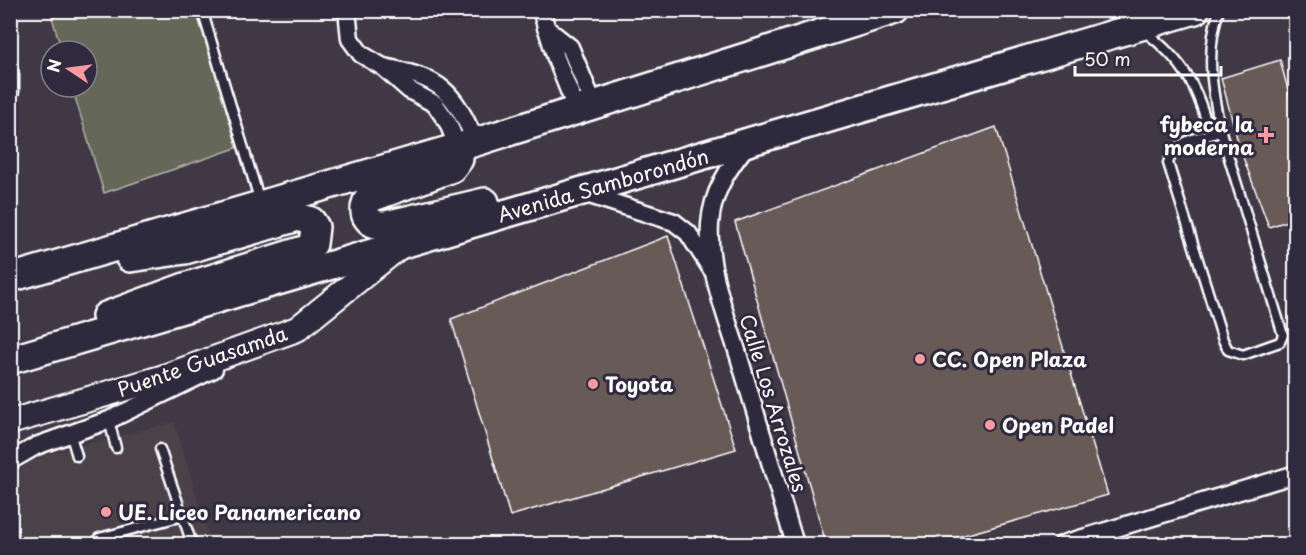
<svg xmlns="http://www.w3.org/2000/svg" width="1306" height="555" font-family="'Playpen Sans',sans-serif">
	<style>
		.built { fill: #4c424a }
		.green { fill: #656859; stroke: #b2b4ac; stroke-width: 1.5 }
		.building { fill: #685a57; stroke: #fff; stroke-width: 1.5 }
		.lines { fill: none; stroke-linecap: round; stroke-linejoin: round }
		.service-casing { stroke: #fff; stroke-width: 13 }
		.minor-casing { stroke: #fff; stroke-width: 21 }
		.secondary-casing { stroke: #fff; stroke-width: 28 }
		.trunk-casing { stroke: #fff; stroke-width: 32 }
		.service { stroke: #2f2a3d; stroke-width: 8 }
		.minor { stroke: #2f2a3d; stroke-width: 16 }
		.secondary { stroke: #2f2a3d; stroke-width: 24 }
		.trunk { stroke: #2f2a3d; stroke-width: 27 }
		.poi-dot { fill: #ff9aa2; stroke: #2f2a3d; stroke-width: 2 }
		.labels { text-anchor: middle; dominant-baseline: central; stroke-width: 6; stroke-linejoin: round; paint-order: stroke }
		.poi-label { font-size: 20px; font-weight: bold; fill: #fff; stroke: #2f2a3d; text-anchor: start }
		.street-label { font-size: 20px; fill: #fff; stroke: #2f2a3d }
	</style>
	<rect width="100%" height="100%" fill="#403845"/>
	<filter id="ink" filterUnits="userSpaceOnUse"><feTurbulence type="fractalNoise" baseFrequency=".0167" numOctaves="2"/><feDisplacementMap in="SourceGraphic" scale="12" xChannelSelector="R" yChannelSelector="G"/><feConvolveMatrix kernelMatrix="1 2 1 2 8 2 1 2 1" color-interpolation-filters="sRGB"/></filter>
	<g filter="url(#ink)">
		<g class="built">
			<polygon points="1295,59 1295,111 1280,60"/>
			<polygon points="174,422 211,544 11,544 10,480 33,458"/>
		</g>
		<polygon class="green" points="50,11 208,11 248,144 104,193 72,87 87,87 87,51 62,51"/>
		<g class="building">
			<polygon points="1280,60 1296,120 1296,218 1269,227 1240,149 1221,78"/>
			<polygon points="996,127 1108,495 932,544 826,544 735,222"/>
			<polygon points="668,236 736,449 510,516 451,319"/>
		</g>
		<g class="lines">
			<defs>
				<g id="service">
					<polyline points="202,10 260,202"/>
					<path d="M 1219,10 C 1205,53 1212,90 1221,132 L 1283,335 L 1280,342 L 1243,355 L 1228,350 L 1223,340 L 1168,163 C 1175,139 1199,137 1221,132"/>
					<path d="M 1144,31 C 1184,61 1198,87 1210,135"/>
					<polyline points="109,420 116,448"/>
					<polyline points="71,436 77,456"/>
					<polyline points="160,449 192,544"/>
					<polyline points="99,538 183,516"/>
				</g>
				<g id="minor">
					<polyline points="347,10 350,39 361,54 383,67 409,90 435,104 448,123 458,148"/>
					<polyline points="541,10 556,58 577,111"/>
					<polyline points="546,28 570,47 594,105"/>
					<path d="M 384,67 C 442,79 452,89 476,142"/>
					<polyline points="10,74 10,92"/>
					<path d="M 748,144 C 729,167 712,192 710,224 C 707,269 726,315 739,357 C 757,419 776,482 795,544"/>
					<polyline points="583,193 674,222 688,233 712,270"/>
					<polyline points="10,461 36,446 109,420 214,369"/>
					<polyline points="1063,544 1296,474"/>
				</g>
				<polyline id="secondary" points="10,422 161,378 297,329 399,247"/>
				<g id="trunk">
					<path d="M 458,148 L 459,159 L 452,168 L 368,199 C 360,215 369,226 386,225 L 485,202"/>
					<polyline points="10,278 476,142 895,10"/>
					<polyline points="106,316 185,287 307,249 313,244 315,227 311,221 298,217 185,250 130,258"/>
					<polyline points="10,360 1195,10"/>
				</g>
			</defs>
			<use href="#service" class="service-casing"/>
			<use href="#minor" class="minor-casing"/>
			<use href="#secondary" class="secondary-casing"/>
			<use href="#trunk" class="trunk-casing"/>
			<use href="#service" class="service"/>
			<use href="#minor" class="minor"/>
			<use href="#secondary" class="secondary"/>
			<use href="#trunk" class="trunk"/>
		</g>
	</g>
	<g class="poi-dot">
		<path d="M1263 126h6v6h6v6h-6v6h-6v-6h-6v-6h6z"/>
		<circle cx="920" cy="359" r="6"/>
		<circle cx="593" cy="384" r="6"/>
		<circle cx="990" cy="425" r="6"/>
		<circle cx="106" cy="512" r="6"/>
	</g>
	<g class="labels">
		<g class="poi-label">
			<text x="1254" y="124" text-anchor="end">fybeca la<tspan x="1254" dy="23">moderna</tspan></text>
			<text x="932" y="359">CC. Open Plaza</text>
			<text x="605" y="384">Toyota</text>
			<text x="1002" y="425">Open Padel</text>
			<text x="118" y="512">UE. Liceo Panamericano</text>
		</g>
		<g class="street-label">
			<text transform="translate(603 185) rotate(-16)">Avenida Samborondón</text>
			<text transform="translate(202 361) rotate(-19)">Puente Guasamda</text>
			<text transform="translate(774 403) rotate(73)">Calle Los Arrozales</text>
		</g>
	</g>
	<rect width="1306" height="555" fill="none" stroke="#2f2a3d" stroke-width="36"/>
	<rect x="18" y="18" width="1270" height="519" fill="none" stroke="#fff" stroke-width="2" filter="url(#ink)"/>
	<g transform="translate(69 69) rotate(283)"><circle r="28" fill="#2f2a3d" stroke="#827f8b" stroke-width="1.5"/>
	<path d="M0-4.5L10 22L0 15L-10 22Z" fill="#ff9aa2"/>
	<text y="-9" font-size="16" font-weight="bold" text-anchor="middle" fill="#ffffff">N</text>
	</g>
	<path d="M1075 66v9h146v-9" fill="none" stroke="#ffffff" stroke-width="3"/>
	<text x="1084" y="66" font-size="18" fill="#ffffff" stroke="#2f2a3d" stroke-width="4.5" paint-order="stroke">50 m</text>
</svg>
